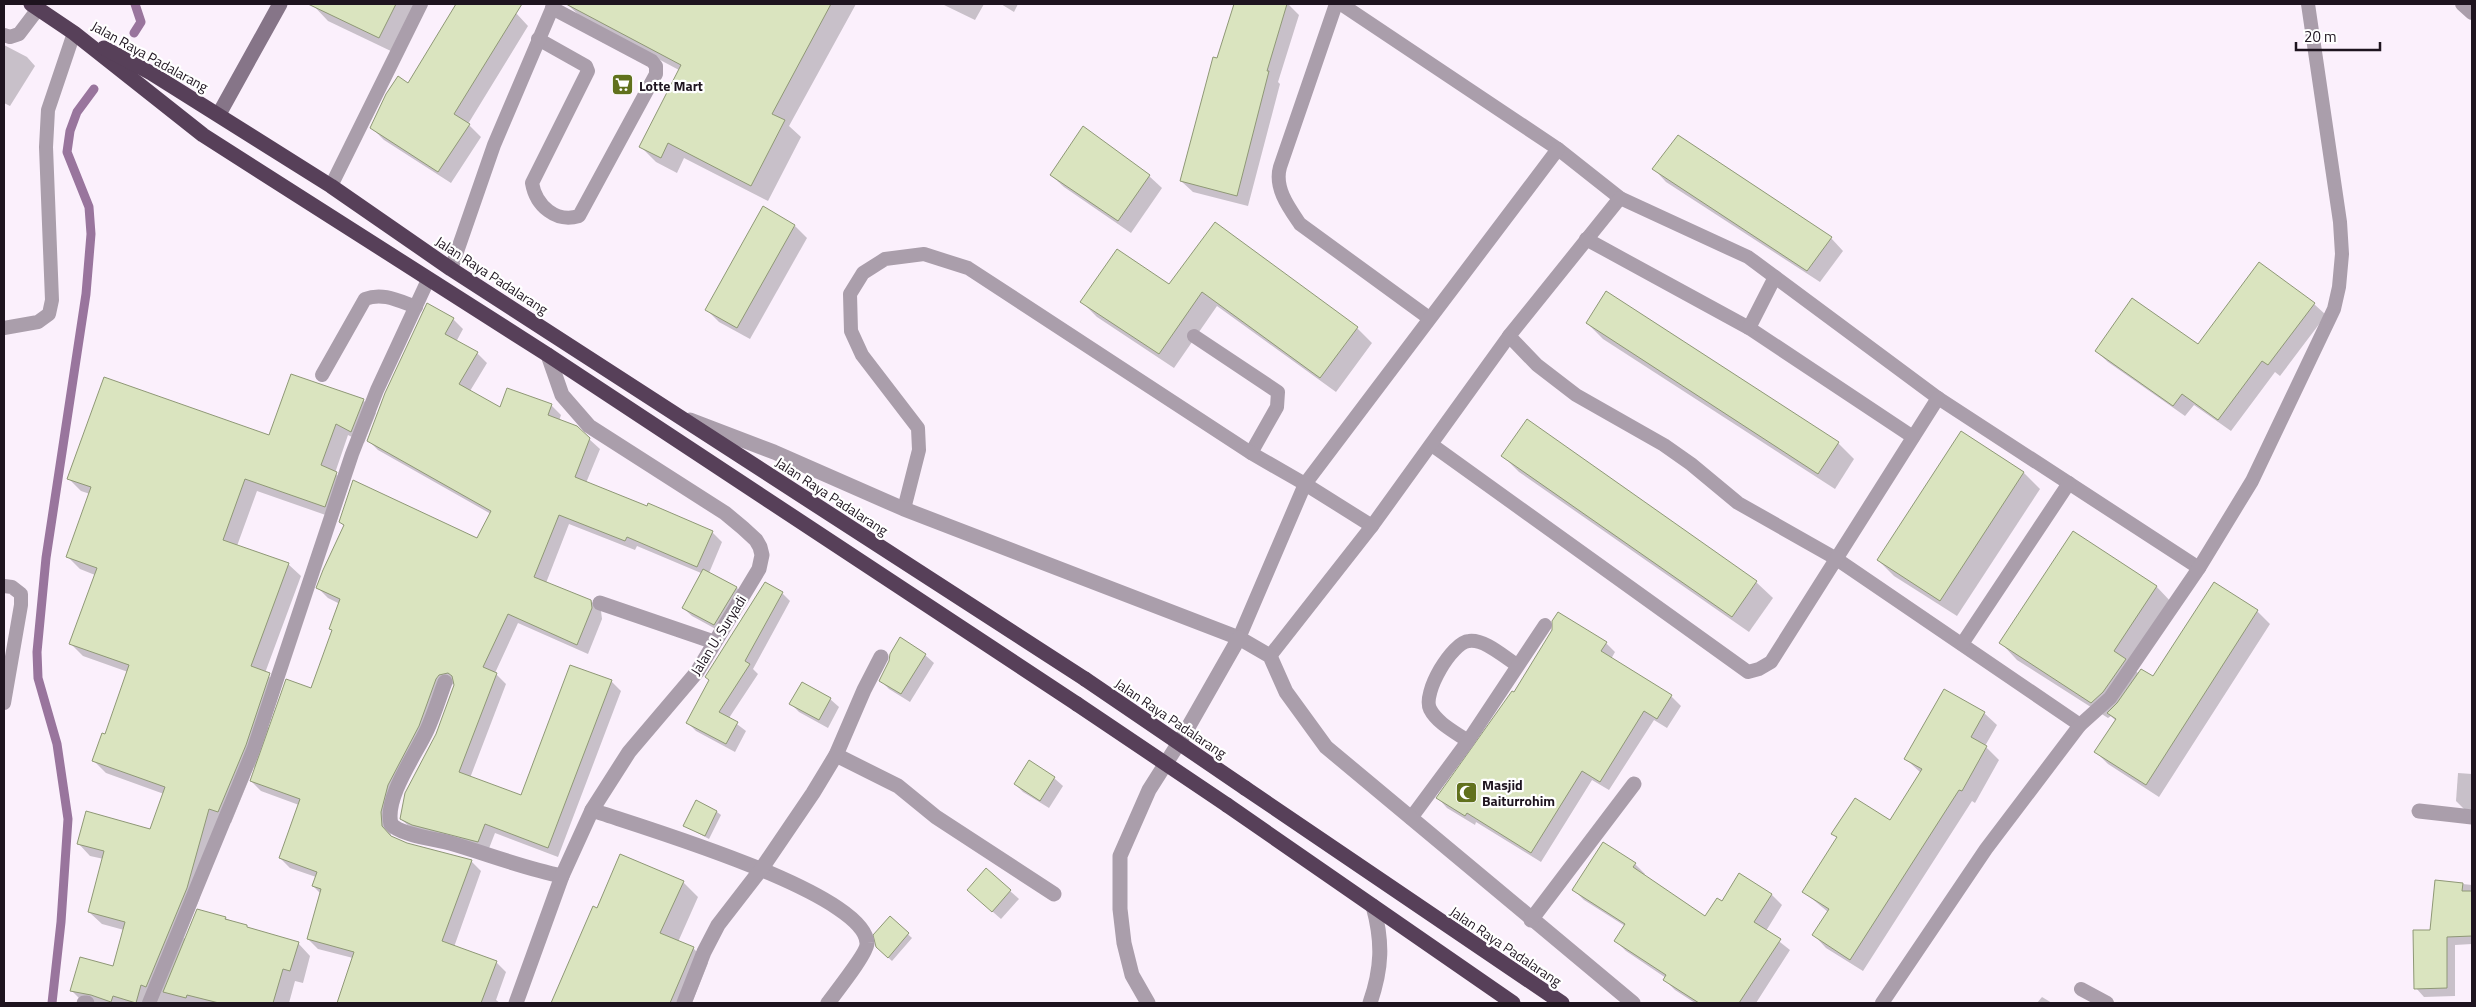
<svg xmlns="http://www.w3.org/2000/svg" width="2476" height="1007" font-family="'Titillium Web',sans-serif">
	<style>
		.shadow { fill: #0003 }
		.lines { fill: none; stroke-linecap: round; stroke-linejoin: round }
		.stream { stroke: #99759d; stroke-width: 9 }
		.building { fill: #dae4bf; stroke: #8f9876 }
		.lane { stroke: #aa9eab; stroke-width: 14 }
		.street { stroke: #aa9eab; stroke-width: 15 }
		.secondary { stroke: #867588; stroke-width: 15 }
		.highway { stroke: #574059; stroke-width: 15 }
		.highway-bridge { stroke: #574059; stroke-width: 15 }
		.labels { text-anchor: middle; dominant-baseline: central; stroke-width: 4.5; stroke-linejoin: round; paint-order: stroke }
		.street-label { font-size: 14px; fill: #1e141f; stroke: #fff }
		.poi-label { font-size: 14px; font-weight: bold; fill: #1e141f; stroke: #fff; text-anchor: start }
	</style>
	<rect width="100%" height="100%" fill="#fbf0fc"/>
	<g class="shadow">
		<polygon points="312,4 420,4 395,53 328,21"/>
		<polygon points="458,4 500,4 516,13 528,26 468,124 481,137 451,183 384,140 371,127 408,85"/>
		<polygon points="567,4 856,4 789,126 801,137 768,201 684,158 677,173 656,162 640,146 679,70 583,19"/>
		<polygon points="942,4 984,4 975,20"/>
		<polygon points="1001,4 1018,4 1014,12"/>
		<polygon points="1235,4 1288,4 1299,15 1278,82 1280,84 1248,206 1193,192 1181,181"/>
		<polygon points="4,45 27,57 35,66 10,106 4,103"/>
		<polygon points="1654,169 1831,238 1843,251 1820,282 1666,182"/>
		<polygon points="1051,175 1149,176 1162,188 1131,233 1064,187"/>
		<polygon points="1215,224 1357,328 1372,343 1336,392 1217,306 1174,368 1097,317 1082,302 1169,285"/>
		<polygon points="795,226 807,238 750,339 719,322 706,309"/>
		<polygon points="2314,304 2326,315 2280,376 2275,372 2231,431 2194,405 2185,416 2108,362 2096,351 2198,345"/>
		<polygon points="453,319 463,329 456,342 477,353 487,363 470,391 501,409 551,405 561,415 559,421 589,439 600,449 586,483 712,532 722,542 709,573 737,588 745,596 723,633 692,616 683,608 701,573 637,546 635,550 569,524 546,583 591,601 601,611 602,619 588,654 518,623 495,673 506,684 470,778 522,797 611,681 621,691 558,857 495,833 488,851 412,829 401,819 437,734 455,683 446,688 397,796 390,823 391,836 406,844 471,861 481,871 454,947 496,962 506,972 496,1000 500,1003 338,1003 353,958 318,949 308,939 321,894 313,886 316,877 290,868 280,858 299,805 261,791 251,781 256,768 254,767 231,823 221,820 199,900 184,938 186,939 225,918 250,929 298,943 310,956 303,983 295,981 289,1003 84,1003 72,991 114,968 124,930 102,924 89,912 104,859 90,856 78,843 150,831 164,794 106,773 94,761 106,736 128,672 83,656 71,644 95,575 80,569 68,557 90,494 81,491 69,479 270,436 363,400 376,413 364,443 348,435 335,473 348,486 337,519 257,491 237,546 288,564 301,576 265,673 281,687 268,727 270,728 311,690 333,630 340,604 328,598 318,588 345,526 340,522 478,540 491,514 378,450 368,440"/>
		<polygon points="1587,323 1838,443 1854,459 1835,489 1603,339"/>
		<polygon points="1961,433 2024,473 2040,489 1957,616 1894,576 1878,560"/>
		<polygon points="1503,456 1756,582 1773,598 1749,632 1519,472"/>
		<polygon points="2156,586 2172,603 2131,666 2139,674 2153,678 2257,611 2270,624 2159,797 2108,764 2096,752 2116,721 2111,716 2108,718 2017,660 2001,643"/>
		<polygon points="782,593 790,601 753,669 758,674 729,718 746,731 735,752 696,731 688,723"/>
		<polygon points="1606,643 1615,652 1611,659 1671,696 1681,706 1667,728 1654,720 1609,790 1592,780 1541,862 1476,822 1475,825 1447,808 1438,798 1515,694"/>
		<polygon points="925,655 934,663 910,702 889,689 881,681"/>
		<polygon points="830,699 839,707 828,728 799,712 791,704"/>
		<polygon points="1984,713 1997,725 1985,746 1999,760 1975,803 1972,801 1863,971 1826,948 1814,935 1828,912 1804,892 1838,838 1833,834 1890,822 1921,773 1906,759"/>
		<polygon points="2458,773 2472,774 2472,810 2464,809 2456,801"/>
		<polygon points="1054,778 1063,786 1049,808 1023,792 1015,784"/>
		<polygon points="717,812 721,815 709,839 685,826"/>
		<polygon points="1635,864 1645,874 1644,876 1705,918 1722,903 1739,875 1772,895 1782,905 1766,931 1790,950 1756,1003 1695,1003 1675,990 1665,980 1666,978 1626,951 1616,941 1625,926 1584,900 1574,890"/>
		<polygon points="986,870 1019,899 1001,919 977,898"/>
		<polygon points="2436,881 2472,885 2472,944 2455,945 2455,996 2424,997 2416,988 2431,931"/>
		<polygon points="683,882 698,897 678,942 693,948 708,963 692,1003 552,1003 594,908 598,909"/>
		<polygon points="890,918 912,938 892,961 881,951"/>
		<polygon points="2042,997 2052,1003 2037,1003"/>
	</g>
	<g class="lines">
		<g class="stream">
			<polyline points="134,33 141,22 135,4"/>
			<polyline points="52,1003 61,922 68,819 57,744 38,678 37,652 46,558 86,294 91,234 89,207 67,152 70,131 77,112 94,89"/>
		</g>
	</g>
	<g class="building">
		<polygon points="308,4 396,4 379,38"/>
		<polygon points="456,4 522,4 454,114 470,124 438,172 370,128 386,94 398,76 408,83"/>
		<polygon points="566,4 831,4 772,114 785,120 751,186 668,143 661,158 639,147 681,65"/>
		<polygon points="1234,4 1287,4 1267,71 1269,71 1237,196 1180,181 1213,57 1217,58"/>
		<polygon points="1083,126 1150,175 1118,221 1050,175"/>
		<polygon points="1678,135 1832,237 1807,271 1652,169"/>
		<polygon points="763,206 795,225 737,328 705,310"/>
		<polygon points="1215,222 1358,327 1320,378 1202,292 1159,354 1080,302 1117,249 1169,284"/>
		<polygon points="2259,262 2315,303 2268,365 2262,361 2218,420 2182,394 2173,406 2095,351 2132,298 2198,344"/>
		<polygon points="1606,291 1839,442 1818,474 1586,323"/>
		<polygon points="427,303 454,318 445,334 478,352 459,384 500,407 507,388 552,404 548,415 577,426 590,438 575,477 647,506 648,503 713,531 697,567 627,537 625,541 559,515 534,577 591,600 592,608 577,645 508,614 483,667 497,673 459,772 521,795 570,665 612,680 548,848 485,824 478,842 412,825 400,819 405,793 436,734 454,685 452,676 448,673 439,675 436,679 419,726 388,785 381,812 382,826 391,836 407,843 472,860 442,941 497,961 481,1003 337,1003 354,952 307,939 321,889 312,886 317,872 279,858 300,799 250,781 286,679 311,688 332,630 329,629 340,599 316,588 323,570 344,525 339,522 353,480 477,538 491,511 367,441 385,393"/>
		<polygon points="291,374 364,399 351,432 336,424 321,465 337,472 325,507 245,479 223,540 289,563 251,666 270,673 246,745 218,812 209,809 187,888 146,987 141,985 136,1003 113,996 111,1002 91,995 70,991 80,957 113,966 125,922 88,912 104,851 77,844 86,811 150,829 165,787 92,761 102,733 105,734 129,665 69,644 97,568 66,557 91,487 67,479 104,377 269,435"/>
		<polygon points="1527,419 1757,581 1732,617 1501,456"/>
		<polygon points="1961,431 2024,472 1940,601 1877,560"/>
		<polygon points="2073,531 2157,586 2114,651 2126,659 2103,692 2091,703 1999,643"/>
		<polygon points="703,569 737,587 714,625 682,608"/>
		<polygon points="765,582 783,592 745,661 750,664 719,712 738,722 726,744 686,723 709,680 705,677"/>
		<polygon points="2214,582 2258,610 2146,785 2094,752 2116,719 2107,713 2117,703 2141,669 2153,676"/>
		<polygon points="1558,612 1607,642 1601,651 1672,695 1657,719 1644,711 1600,782 1582,771 1531,853 1467,813 1465,816 1436,798 1512,691 1514,692 1552,630 1552,621"/>
		<polygon points="900,637 926,654 901,694 879,681 889,661 890,654"/>
		<polygon points="802,682 831,698 819,720 789,704"/>
		<polygon points="1944,689 1985,712 1971,737 1987,746 1962,791 1959,790 1850,960 1812,935 1829,909 1802,892 1837,837 1831,834 1855,798 1890,820 1922,769 1904,759"/>
		<polygon points="1029,760 1055,777 1040,801 1014,784"/>
		<polygon points="696,800 717,811 705,836 683,826"/>
		<polygon points="1603,842 1636,863 1633,867 1705,916 1717,898 1722,901 1739,873 1772,894 1754,922 1781,939 1739,1003 1699,1003 1663,980 1666,975 1614,941 1625,924 1572,890"/>
		<polygon points="620,854 684,881 660,933 694,947 670,1003 551,1003 593,906 597,908"/>
		<polygon points="986,868 1011,890 992,912 967,890"/>
		<polygon points="2435,880 2463,883 2462,891 2472,891 2472,936 2447,937 2447,988 2414,989 2413,930 2430,930"/>
		<polygon points="197,909 226,917 225,919 247,925 247,927 299,942 290,971 283,969 273,1003 219,1003 187,995 186,998 163,992"/>
		<polygon points="890,916 909,933 888,958 876,947 873,935"/>
	</g>
	<g class="lines">
		<g class="lane">
			<path d="M 1336,4 L 1280,167 C 1274,188 1289,208 1300,224 L 1429,318"/>
			<polyline points="1341,4 1558,149 1620,198 1748,257 1938,398 2199,568"/>
			<polyline points="2462,4 2472,13"/>
			<polyline points="4,35 10,37 19,34 38,9"/>
			<path d="M 538,39 L 586,66 L 588,71 L 532,183 C 536,206 556,223 579,216 L 656,74 L 656,66 L 652,61 L 552,8"/>
			<polyline points="331,186 421,4"/>
			<polyline points="1620,198 1509,336 1537,365 1576,395 1664,445 1691,464 1738,503 1835,558 2080,725"/>
			<polyline points="1586,239 1749,328 1913,437"/>
			<polyline points="451,269 494,145 554,4"/>
			<polyline points="4,328 38,322 49,314 52,300 46,147 48,110 74,33"/>
			<polyline points="1749,328 1775,277"/>
			<polyline points="1194,336 1278,392 1277,407 1251,453"/>
			<path d="M 322,375 L 365,299 C 383,292 399,301 416,307"/>
			<polyline points="1432,445 1748,672 1759,669 1771,662 1938,398"/>
			<polyline points="904,509 919,450 918,428 862,355 851,331 850,294 863,273 885,259 924,254 968,268 1251,453 1305,484 1372,526"/>
			<polyline points="4,586 12,587 21,594 21,605 4,703"/>
			<polyline points="1239,638 1305,484 1558,149"/>
			<polyline points="1962,644 2069,483"/>
			<polyline points="1270,656 1372,526 1509,336"/>
			<path d="M 1468,741 C 1455,732 1437,723 1430,709 C 1422,693 1452,642 1469,641 C 1485,639 1504,657 1517,665"/>
			<polyline points="1411,818 1468,741 1545,625"/>
			<polyline points="2081,989 2107,1003"/>
			<polyline points="149,1003 254,748 352,454 377,390 428,280"/>
			<polyline points="1882,1003 1986,849 2080,725 2110,698 2199,568 2252,481 2334,309 2339,287 2342,254 2340,222 2308,4"/>
		</g>
		<g class="street">
			<polyline points="690,420 774,452 904,509 1239,638 1270,656 1286,692 1326,747 1633,1003"/>
			<polyline points="600,603 714,642"/>
			<path d="M 445,682 C 439,698 434,715 427,730 C 416,754 384,798 391,824 C 400,835 435,839 450,843 C 488,854 523,868 562,876"/>
			<polyline points="836,755 898,786 936,817 1054,894"/>
			<path d="M 592,810 C 638,826 865,892 867,943 C 868,952 836,992 828,1003"/>
			<polyline points="2419,811 2472,817"/>
			<polyline points="1531,920 1634,784"/>
			<polyline points="84,1003 87,1003"/>
			<polyline points="516,1003 562,876 592,810 629,752 697,672 759,569 762,555 760,547 756,540 743,528 725,513 589,426 562,395 548,355"/>
			<polyline points="684,1003 704,952 718,925 762,868 813,793 836,755 864,690 881,657"/>
			<polyline points="1148,1003 1132,975 1124,943 1120,909 1120,856 1149,790 1182,738 1239,638"/>
			<path d="M 1370,1003 C 1382,968 1383,942 1373,906"/>
		</g>
		<polyline class="secondary" points="219,114 280,4"/>
		<g class="highway">
			<polyline points="31,4 74,33 203,135 548,355 1077,704"/>
			<polyline points="104,48 151,73 331,186 451,269 1085,679"/>
			<polyline points="1245,788 1562,1003"/>
			<polyline points="1227,805 1513,1003"/>
		</g>
		<g class="highway-bridge">
			<polyline points="1085,679 1245,788"/>
			<polyline points="1077,704 1227,805"/>
		</g>
	</g>
	<defs>
		<symbol id="supermarket-square" viewBox="-11 -11 22 22"><rect x="-9" y="-9" width="18" height="18" rx="4" fill="#61711d" stroke="#fff"/><path d="M-6-5.5h2.5l.6 2H6L4.5 2H-2.5L-4.4-4H-6ZM-1.5 3.2a1.3 1.3 0 1 0 .1 0ZM3 3.2a1.3 1.3 0 1 0 .1 0Z" fill="#fff"/></symbol>
		<symbol id="mosque-square" viewBox="-11 -11 22 22"><rect x="-9" y="-9" width="18" height="18" rx="4" fill="#61711d" stroke="#fff"/><path d="M3.5-4.9A6 6 0 1 0 3.5 4.9A5 5 0 1 1 3.5-4.9Z" fill="#fff"/></symbol>
	</defs>
	<g fill-rule="evenodd">
		<use href="#supermarket-square" x="610" y="72" width="25" height="25"/>
		<use href="#mosque-square" x="1454" y="780" width="25" height="25"/>
	</g>
	<g class="labels">
		<g class="street-label">
			<text transform="translate(150 56) rotate(29)">Jalan Raya Padalarang</text>
			<text transform="translate(492 275) rotate(33)">Jalan Raya Padalarang</text>
			<text transform="translate(832 496) rotate(33)">Jalan Raya Padalarang</text>
			<text transform="translate(718 635) rotate(-58)">Jalan U. Suryadi</text>
			<text transform="translate(1171 718) rotate(34)">Jalan Raya Padalarang</text>
			<text transform="translate(1506 946) rotate(34)">Jalan Raya Padalarang</text>
		</g>
		<g class="poi-label">
			<text x="639" y="85">Lotte Mart</text>
			<text x="1482" y="784">Masjid<tspan x="1482" dy="16">Baiturrohim</tspan></text>
		</g>
	</g>
	<rect width="2476" height="1007" fill="none" stroke="#1e141f" stroke-width="10"/>
	<path d="M2296 42v8h84v-8" fill="none" stroke="#1e141f" stroke-width="2.5"/>
	<text x="2304" y="42" font-size="15" fill="#1e141f" stroke="#ffffff" stroke-width="4" paint-order="stroke">20 m</text>
</svg>
